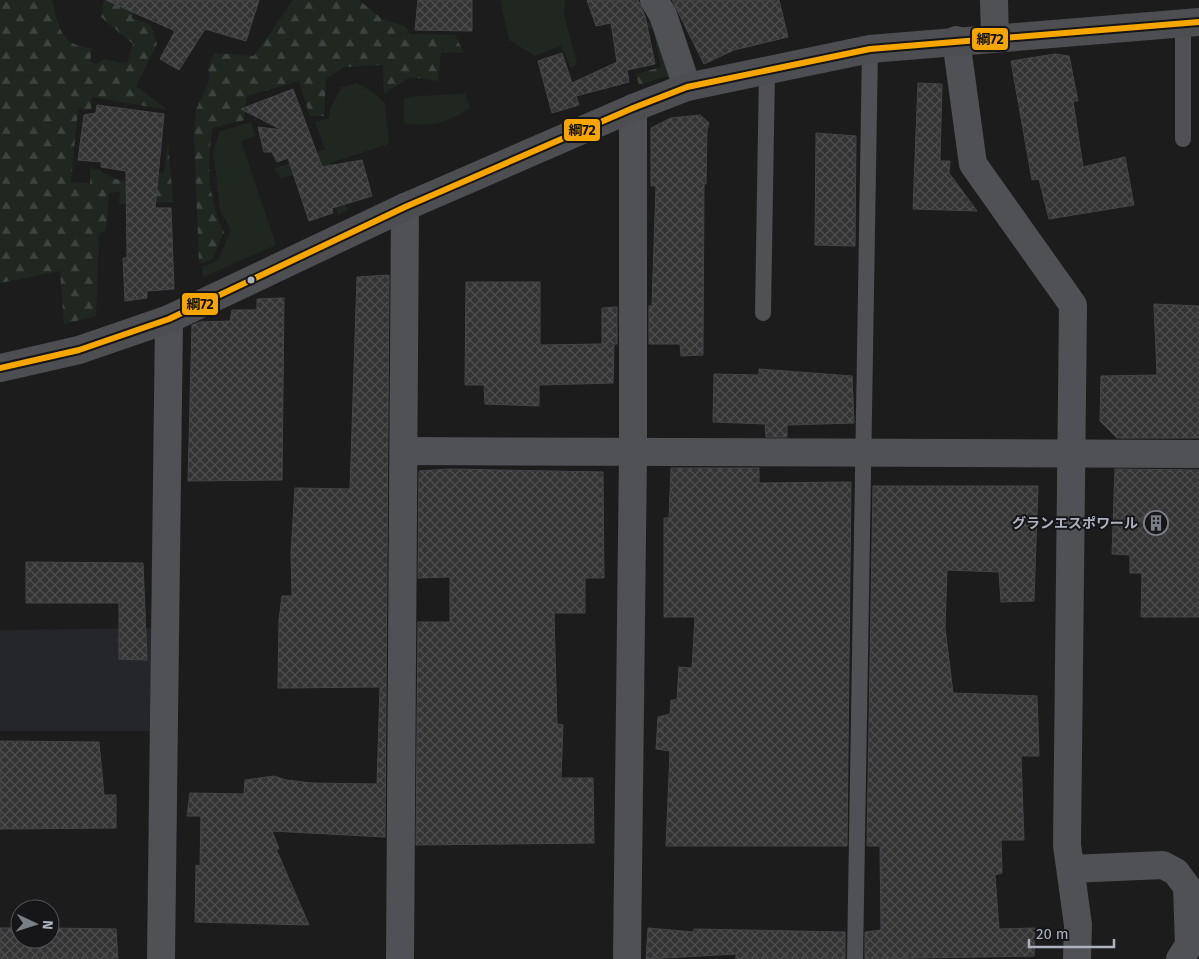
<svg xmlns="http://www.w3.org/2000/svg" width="1199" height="959" font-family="'Fira Sans','Noto Sans JP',sans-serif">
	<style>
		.built { fill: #252629 }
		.green { fill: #1f2720 }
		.forest { fill: url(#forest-firs) }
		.building { fill: url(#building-cross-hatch); stroke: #444549 }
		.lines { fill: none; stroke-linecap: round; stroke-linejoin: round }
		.service { stroke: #505155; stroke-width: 16 }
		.minor { stroke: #505155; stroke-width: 28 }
		.tertiary { stroke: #505155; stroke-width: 28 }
		.primary { stroke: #4d4e51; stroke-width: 28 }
		.bus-1-casing { stroke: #161619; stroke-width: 10 }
		.bus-1 { stroke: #f7a600; stroke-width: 6 }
		.bus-dot { fill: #acb3be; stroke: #161619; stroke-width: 2 }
		.labels { text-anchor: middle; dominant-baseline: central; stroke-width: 4; stroke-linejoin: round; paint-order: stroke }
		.poi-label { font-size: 14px; font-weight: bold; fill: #acb3be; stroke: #161619; text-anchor: end }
		.line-badge { stroke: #161619; stroke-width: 2 }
		.pale-badge-label { font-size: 14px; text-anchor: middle; font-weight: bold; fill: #111 }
	</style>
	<defs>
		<pattern id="forest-firs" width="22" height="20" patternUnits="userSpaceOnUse" patternTransform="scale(1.25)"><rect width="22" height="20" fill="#1f2720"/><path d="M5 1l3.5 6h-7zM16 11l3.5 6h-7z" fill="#3d443f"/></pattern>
		<pattern id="building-cross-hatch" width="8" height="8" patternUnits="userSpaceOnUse" patternTransform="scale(1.25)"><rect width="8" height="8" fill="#343435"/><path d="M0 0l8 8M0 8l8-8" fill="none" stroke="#4f4f50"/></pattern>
	</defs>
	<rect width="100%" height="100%" fill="#1c1c1d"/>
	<polygon class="built" points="152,628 151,731 0,731 0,630"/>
	<g class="green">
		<polygon points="500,0 565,0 564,15 577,64 571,69 561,46 535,56 509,40"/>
		<polygon points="356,83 372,91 385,103 389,144 330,163 348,210 338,215 326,180 297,174 281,178 274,169 325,149 315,122 329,118 330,109 342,87"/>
		<path d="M 465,93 L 470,108 C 445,124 432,127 404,123 L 404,98 C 425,94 444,96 465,93 Z"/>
		<polygon points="251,122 255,136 241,141 276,245 203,277 202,267 218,260 231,229 220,211 213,151 220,131"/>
	</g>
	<g class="forest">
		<path d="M 0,0 L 52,0 C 58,27 61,46 92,48 L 90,62 L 96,64 L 104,59 L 127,64 L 133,44 L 101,17 L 104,0 L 116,0 L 136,7 L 132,18 L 151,25 L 157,44 L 136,86 L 168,110 L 92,97 L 91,110 L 78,109 L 71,182 L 90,184 L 90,168 C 106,171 107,179 126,181 L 134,170 L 164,173 L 168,141 L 173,202 L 119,204 L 120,192 L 109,193 L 106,230 L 99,234 L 96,316 L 64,324 L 60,271 L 0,283 Z"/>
		<path d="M 293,0 L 359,0 L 381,18 L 406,27 L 410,34 L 455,35 L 464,53 L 441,52 L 438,81 L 410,77 L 384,94 L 383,65 L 344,67 L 326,79 L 324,116 L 310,116 L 299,81 L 247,96 L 244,120 L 213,128 C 206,162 208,200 224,232 L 212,260 L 199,264 L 194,135 L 196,110 L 210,78 L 208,69 L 214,53 L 254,56 Z"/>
		<polygon points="657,20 674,74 639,85 636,74 661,67 653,28 632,33 630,25"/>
	</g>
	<g class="building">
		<polygon points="106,0 259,0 246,41 205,29 179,70 160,59 175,31"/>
		<polygon points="418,0 472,0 472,31 415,30"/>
		<polygon points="587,0 638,0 645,16 655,64 627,70 629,82 576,96 579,105 552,113 538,61 562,53 572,83 617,62 611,23 596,26"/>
		<polygon points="672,0 779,0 788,37 734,50 704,64"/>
		<polygon points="1055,54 1069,56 1078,101 1073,101 1083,167 1125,157 1134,205 1049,219 1039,179 1032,180 1011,61"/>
		<polygon points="918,83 942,84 940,161 950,161 949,173 977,211 913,209"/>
		<polygon points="293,89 322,167 362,160 372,196 332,208 333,213 309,221 288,158 277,162 272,152 264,152 258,127 282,130 241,109"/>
		<polygon points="97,105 164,114 155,208 171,208 174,289 147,291 147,298 125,301 123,258 127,258 126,171 101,167 102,162 78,160 84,115 96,113"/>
		<polygon points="700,115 709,123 707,130 706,184 704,184 703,355 681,356 680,344 649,344 649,306 652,306 656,186 651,186 651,128 671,118"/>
		<polygon points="816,133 856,136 855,246 815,245"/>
		<polygon points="389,275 385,837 272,831 279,849 276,849 309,925 195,922 196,865 200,866 201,816 187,816 190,793 244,794 245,780 274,776 286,780 312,783 377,784 380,687 278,688 279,620 282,596 292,596 291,553 295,488 350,489 357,277"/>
		<polygon points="466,282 540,282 540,345 602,344 602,308 617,307 617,344 614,344 613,383 539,385 539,406 485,404 484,385 465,385"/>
		<polygon points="284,298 282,480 188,481 192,325 200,322 230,321 232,310 257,310 257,299"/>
		<polygon points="1154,304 1199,306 1199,438 1117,438 1100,421 1101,376 1157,375"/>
		<polygon points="759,369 852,376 854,423 787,425 787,437 766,437 765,424 713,422 714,374 759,375"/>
		<polygon points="671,468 759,468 759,483 851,482 847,846 666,846 670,751 656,749 658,717 670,714 671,700 677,700 679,667 692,668 695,617 664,617 664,518 669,518"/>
		<polygon points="450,469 603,472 604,578 585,578 585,613 554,613 557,724 563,725 561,778 593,778 594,843 416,845 418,622 450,622 450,577 418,578 419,471"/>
		<polygon points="1115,469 1199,470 1199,617 1141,617 1142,573 1130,573 1130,555 1112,554"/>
		<polygon points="873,486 1038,486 1034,601 1001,602 999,572 947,570 945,628 953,693 1037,696 1039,756 1021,756 1024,840 1001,840 1002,873 995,875 999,929 1035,928 1034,956 865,959 865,932 881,930 880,846 867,846"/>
		<polygon points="26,562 143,563 147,660 119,659 119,603 26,603"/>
		<polygon points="0,741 99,742 104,795 116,795 116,828 0,829"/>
		<polygon points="0,928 20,928 20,939 50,939 50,928 116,929 118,959 0,959"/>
		<polygon points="648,928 694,932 694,929 845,932 845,959 736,959 736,954 646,959"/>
	</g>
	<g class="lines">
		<g class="service">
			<polyline points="1183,139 1183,24"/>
			<polyline points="763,313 767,70"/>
			<polyline points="855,959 870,49"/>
		</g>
		<g class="minor">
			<polyline points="654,0 663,15 687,87"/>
			<polyline points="994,0 995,38"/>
			<polyline points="404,451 1199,454"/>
			<polyline points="1071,869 1163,865 1176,872 1187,887 1189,945 1180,959"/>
			<polyline points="161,959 169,319"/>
			<polyline points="400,959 405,207"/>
			<polyline points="627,959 633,452 633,108"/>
		</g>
		<polyline class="tertiary" points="956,40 973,164 1073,305 1067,845 1078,925 1077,959"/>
		<polyline class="primary" points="0,368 79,350 169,319 405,207 633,108 687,87 870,49 1199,22"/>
		<defs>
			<polyline id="bus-1" points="0,368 79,350 169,319 405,207 633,108 687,87 870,49 1199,22"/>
		</defs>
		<use href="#bus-1" class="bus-1-casing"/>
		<use href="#bus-1" class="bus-1"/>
	</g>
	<defs>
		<symbol id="building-ring" viewBox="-11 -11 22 22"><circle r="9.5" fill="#161619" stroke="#7a7e86" stroke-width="1.5"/><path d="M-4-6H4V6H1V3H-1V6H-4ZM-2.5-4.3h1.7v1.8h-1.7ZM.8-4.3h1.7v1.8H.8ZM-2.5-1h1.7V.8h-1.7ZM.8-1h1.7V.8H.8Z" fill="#7a7e86"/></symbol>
	</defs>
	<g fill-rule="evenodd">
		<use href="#building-ring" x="1142" y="509" width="28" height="28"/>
	</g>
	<circle class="bus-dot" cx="251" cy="280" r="4.5"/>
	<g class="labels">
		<g class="poi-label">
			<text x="1138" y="523">グランエスポワール</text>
		</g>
	</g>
	<g class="line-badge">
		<rect x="971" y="27" width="38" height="24" rx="5" fill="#f7a600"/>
		<rect x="563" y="118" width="38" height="24" rx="5" fill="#f7a600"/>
		<rect x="181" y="292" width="38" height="24" rx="5" fill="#f7a600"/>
	</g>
	<g class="pale-badge-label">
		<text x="990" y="44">綱72</text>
		<text x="582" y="135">綱72</text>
		<text x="200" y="309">綱72</text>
	</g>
	<g transform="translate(35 924) rotate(94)"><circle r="24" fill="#161619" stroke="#52555b"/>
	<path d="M0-4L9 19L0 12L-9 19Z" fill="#7a7e86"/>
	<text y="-8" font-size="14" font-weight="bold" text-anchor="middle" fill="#acb3be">N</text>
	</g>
	<path d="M1029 939v8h85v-8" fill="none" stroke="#acb3be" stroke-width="2.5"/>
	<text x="1036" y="939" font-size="15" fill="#acb3be" stroke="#161619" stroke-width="4" paint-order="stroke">20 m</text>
</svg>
